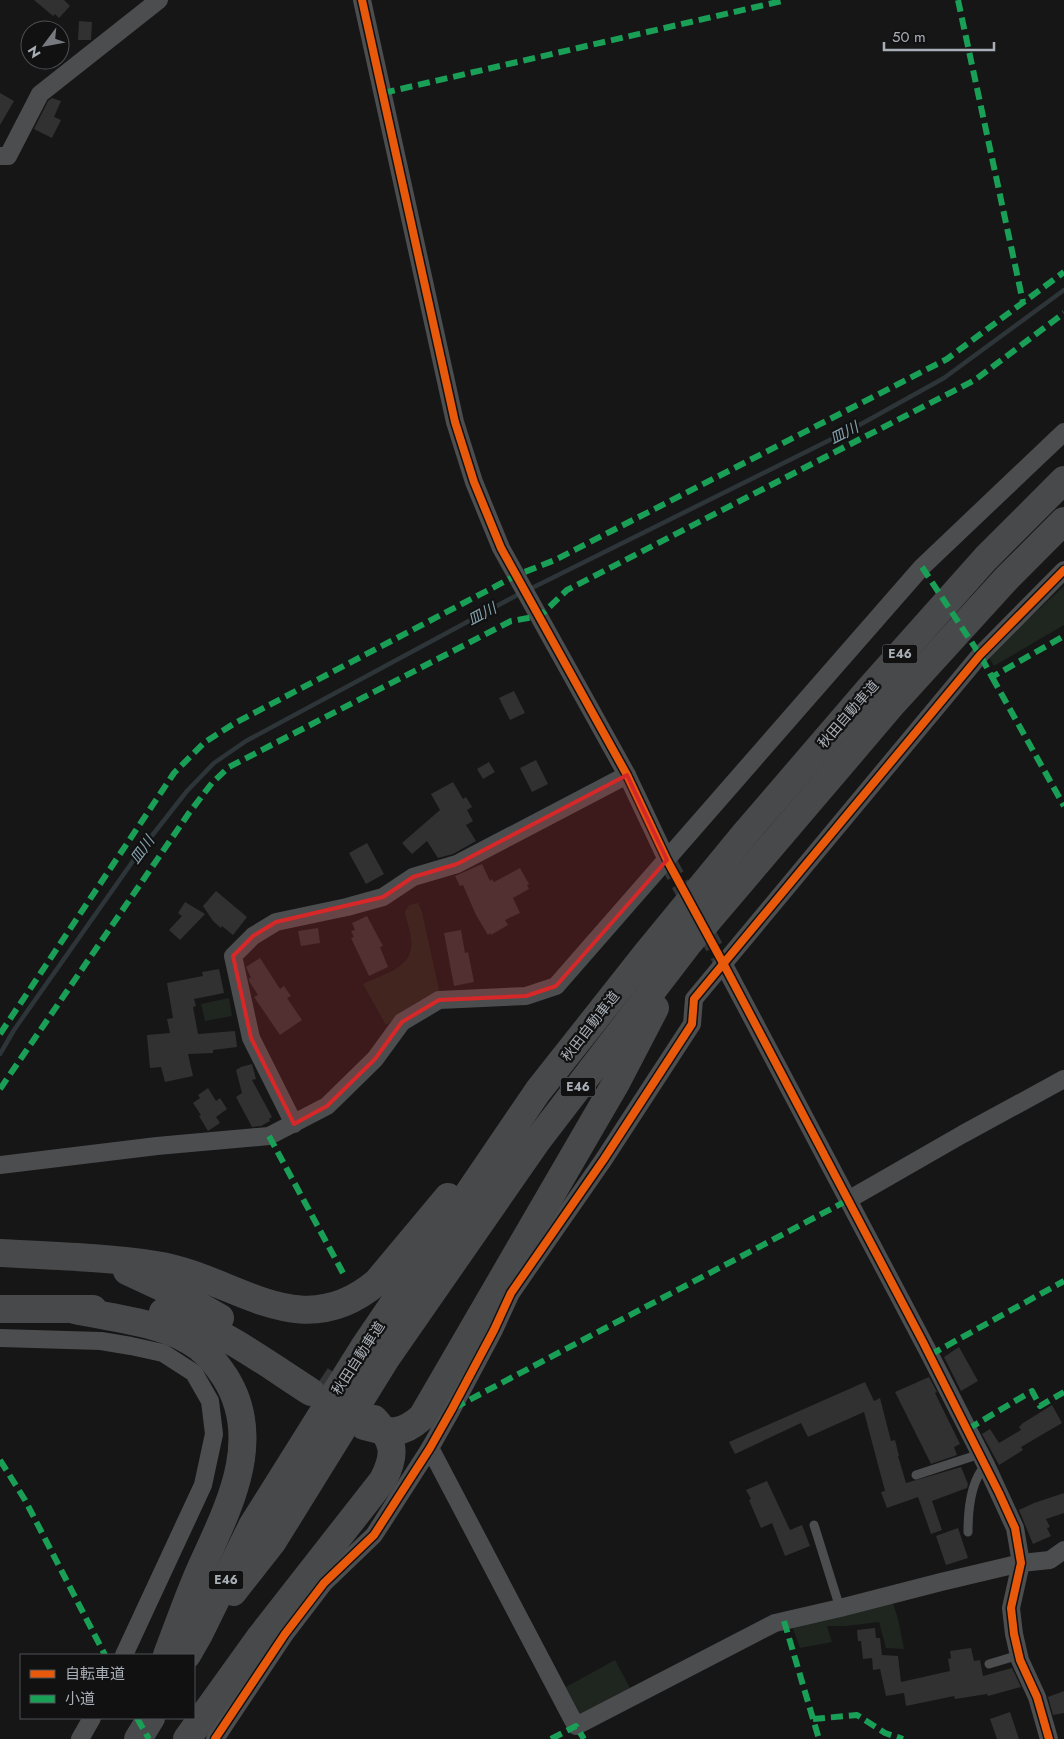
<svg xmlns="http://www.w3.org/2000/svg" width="1064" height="1739" font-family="Jost,'Noto Sans JP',sans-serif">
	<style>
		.green { fill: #1f251f }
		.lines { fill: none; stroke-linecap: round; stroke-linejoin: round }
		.stream { stroke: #2d3539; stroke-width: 4.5 }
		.building { fill: #313132 }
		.street-tunnel { stroke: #333537; stroke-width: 18; stroke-dasharray: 18 9; stroke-linecap: butt }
		.highway-tunnel { stroke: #333537; stroke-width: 28; stroke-dasharray: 28 14; stroke-linecap: butt }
		.lane { stroke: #4b4d4f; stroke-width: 9 }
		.street { stroke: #4b4d4f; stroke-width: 18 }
		.highway { stroke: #48494b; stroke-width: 28 }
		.quiet { stroke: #1a9f57; stroke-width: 6; stroke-dasharray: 12 6; stroke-linecap: butt }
		.cycleway-casing { stroke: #111112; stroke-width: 11 }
		.cycleway { stroke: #e8590c; stroke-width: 8 }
		.marked { fill: #d62828; fill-opacity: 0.2; stroke: #d62828; stroke-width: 4; stroke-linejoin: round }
		.labels { text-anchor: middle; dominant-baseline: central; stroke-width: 4.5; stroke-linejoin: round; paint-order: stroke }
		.shield { fill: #111112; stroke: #7b8085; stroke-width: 1 }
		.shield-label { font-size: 12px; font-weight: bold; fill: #a9afb6 }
		.street-label { font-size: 14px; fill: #a9afb6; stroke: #111112 }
		.water-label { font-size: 15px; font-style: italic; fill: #84a1ad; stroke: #111112 }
	</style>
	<rect width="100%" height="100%" fill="#161617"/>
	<g class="green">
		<polygon points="1064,586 1064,625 994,666 988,656"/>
		<path d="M 418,903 L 422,912 L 439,990 L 416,1003 L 386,1025 L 363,984 C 379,976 409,969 411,948 C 413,937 407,923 405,912 L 409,905 Z"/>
		<polygon points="229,998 232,1016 205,1021 201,1004"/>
		<polygon points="892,1600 898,1619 904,1649 886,1648 879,1622 846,1626 827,1626 832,1642 800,1648 792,1626"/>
		<polygon points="615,1660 630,1688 580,1714 566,1687"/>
	</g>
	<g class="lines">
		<g class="stream">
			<polyline points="528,590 854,428 944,378 1064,290"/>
			<polyline points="0,1054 14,1030 140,851 187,791 214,763 246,741 521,593"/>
		</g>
	</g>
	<g class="building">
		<polygon points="34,0 64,0 70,6 59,18 55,14 53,16"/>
		<polygon points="79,21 92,22 91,40 78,40"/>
		<polygon points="0,93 14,101 0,125"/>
		<polygon points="52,98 61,101 54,117 61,120 52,138 34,129 48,101"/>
		<polygon points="514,691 525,713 510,720 499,698"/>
		<polygon points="536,760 548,784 532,792 520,768"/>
		<polygon points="489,762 495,772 483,779 477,769"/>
		<polygon points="453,782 463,799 466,797 472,807 467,810 473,821 466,825 476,841 453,854 438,858 427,841 412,854 402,843 440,810 431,794"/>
		<polygon points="367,843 384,874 366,884 349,853"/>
		<polygon points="482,864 490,881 492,879 494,882 520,868 529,884 527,885 529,889 513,898 520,913 505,920 508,925 491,935 490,933 488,935 476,915 463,885 460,886 455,876"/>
		<polygon points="216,891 247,917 233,935 222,926 221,928 213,921 203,906"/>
		<polygon points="185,902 205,914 180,940 169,930 182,916 178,913"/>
		<polygon points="367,916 383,946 380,947 388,967 369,976 351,938 354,937 351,931 355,930 352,923"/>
		<polygon points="318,928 320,943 301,946 298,931"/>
		<polygon points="461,930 465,953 468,952 474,982 454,986 444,933"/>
		<polygon points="260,958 280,989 284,986 291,996 287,998 302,1020 280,1035 254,997 258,995 249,981 249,978 251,978 246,967"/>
		<polygon points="219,969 224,993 194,999 196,1006 193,1007 198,1034 235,1031 237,1047 213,1050 213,1053 188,1054 193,1076 165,1082 161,1067 150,1068 147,1035 170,1033 167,1019 173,1018 167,983 203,976 202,972"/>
		<polygon points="252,1064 256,1079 252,1080 272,1117 269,1119 270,1121 261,1126 252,1127 236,1097 242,1093 236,1070 241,1067"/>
		<polygon points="208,1088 216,1101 220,1098 227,1109 216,1117 220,1123 208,1131 199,1116 201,1115 193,1103 200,1098 198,1095"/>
		<polygon points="959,1347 978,1381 961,1391 944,1357"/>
		<polygon points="929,1377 937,1392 935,1393 960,1444 954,1447 957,1455 931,1464 895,1392"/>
		<polygon points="865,1382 874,1401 880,1398 891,1441 895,1440 899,1456 898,1456 906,1483 961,1467 968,1484 967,1488 932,1501 942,1530 931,1534 918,1497 887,1508 881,1492 885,1491 864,1412 808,1437 801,1423 735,1454 729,1442"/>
		<polygon points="1052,1405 1062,1423 1021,1447 1023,1450 999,1465 982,1434 990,1429 999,1443 1021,1430 1019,1427 1023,1423"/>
		<polygon points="767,1481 790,1530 802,1525 810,1546 785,1556 772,1523 761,1528 749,1500 751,1499 746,1490"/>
		<polygon points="1064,1493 1064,1513 1046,1519 1050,1527 1047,1528 1051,1536 1033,1544 1019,1510 1034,1503"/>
		<polygon points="958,1528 968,1558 946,1565 936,1536"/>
		<polygon points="875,1628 876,1638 880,1638 882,1655 898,1656 901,1682 950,1671 948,1659 951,1658 950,1651 971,1648 974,1661 980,1660 983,1676 1012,1668 1021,1687 988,1696 987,1694 955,1699 954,1696 906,1706 904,1693 886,1696 880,1669 873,1670 872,1658 863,1659 861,1641 858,1641 857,1630"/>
		<polygon points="1064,1691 1064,1713 1053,1715 1048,1697"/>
		<polygon points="1010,1712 1019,1739 997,1739 990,1719"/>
	</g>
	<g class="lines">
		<polyline class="street-tunnel" points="667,860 723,963"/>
		<polyline class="highway-tunnel" points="320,1380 356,1404"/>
		<g class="lane">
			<polyline points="916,1475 980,1454"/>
			<polyline points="814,1525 840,1608"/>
			<path d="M 968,1532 C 968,1510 970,1481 986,1465"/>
			<polyline points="989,1664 1019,1655"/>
		</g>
		<g class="street">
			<polyline points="362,0 455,422 474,482 501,548 627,775 667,860"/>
			<polyline points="0,156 8,156 40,94 159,0"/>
			<polyline points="723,963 930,1355 986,1465 1015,1528 1021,1563 1011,1608 1014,1634 1020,1660 1037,1697 1049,1739"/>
			<polyline points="294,1124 251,1038 233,956 253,936 276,922 347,907 383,897 413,877 457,864 627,775"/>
			<polyline points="0,1165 157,1146 269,1136 327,1106 375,1059 402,1022 439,1000 526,996 556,986 922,567 1064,432"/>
			<polyline points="848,1200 963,1134 1064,1079"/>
			<polyline points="0,1338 101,1341 131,1346 163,1353 194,1373 210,1401 214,1434 203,1485 124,1655"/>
			<polyline points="430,1448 576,1726 775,1623 840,1608 941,1582 1021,1563 1050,1560 1064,1550"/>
			<polyline points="80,1739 92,1718"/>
			<polyline points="215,1739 285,1634 324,1583 374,1535 430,1448 452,1409 494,1330 511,1293 604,1159 692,1024 694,999 980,655 1064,570"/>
		</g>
		<g class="highway">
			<path d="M 0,1253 C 52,1256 104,1257 156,1265 C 235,1277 299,1348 377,1282 L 448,1197"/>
			<polyline points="127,1271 185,1298 220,1318"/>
			<polyline points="0,1309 93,1309"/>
			<path d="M 75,1310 C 108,1317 160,1323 188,1340 C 203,1348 216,1363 225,1377 C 267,1443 224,1515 197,1577 C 186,1603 177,1629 167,1655"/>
			<path d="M 163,1312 C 218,1326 264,1362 311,1392"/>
			<path d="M 364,1426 C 390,1433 401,1436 422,1417 L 616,1083 L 655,1008"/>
			<polyline points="233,1592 273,1541 387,1357 537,1141 688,944 893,703 1007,578 1064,521"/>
			<polyline points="187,1655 199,1634 252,1526 366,1344 538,1091 647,953 744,835 871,687 986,558 1064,480"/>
			<polyline points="138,1739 151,1718"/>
			<path d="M 187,1739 L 261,1636 L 383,1480 C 397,1453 394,1441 374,1419"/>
		</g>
		<g class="quiet">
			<polyline points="958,0 1023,302"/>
			<polyline points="383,93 786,0"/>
			<polyline points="922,567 980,655 992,677 1064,636"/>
			<polyline points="992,677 1064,806"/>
			<polyline points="0,1034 174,773 205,742 235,723 517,575 555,560 947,359 1064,272"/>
			<polyline points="0,1089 189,813 212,783 229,767 511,621 540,616 567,590 975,380 1064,313"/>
			<polyline points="269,1136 343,1273"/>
			<polyline points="930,1355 1064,1281"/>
			<polyline points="454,1408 848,1200"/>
			<polyline points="968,1429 1032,1391 1040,1406 1064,1392"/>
			<polyline points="0,1460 25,1500 105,1655"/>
			<polyline points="784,1621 819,1739"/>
			<polyline points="137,1718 149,1739"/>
			<polyline points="813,1719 857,1715 885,1733 903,1739"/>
			<polyline points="551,1739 576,1726 584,1739"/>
		</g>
		<defs>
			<g id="cycleway">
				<polyline points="362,0 455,422 474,482 501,548 627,775 667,860 723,963 923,1342 999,1493 1015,1528 1021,1563 1011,1608 1014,1634 1020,1660 1037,1697 1049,1739"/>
				<polyline points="215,1739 285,1634 324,1583 374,1535 430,1448 452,1409 494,1330 511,1293 604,1159 692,1024 694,999 980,655 1064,570"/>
			</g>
		</defs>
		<use href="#cycleway" class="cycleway-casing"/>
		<use href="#cycleway" class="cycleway"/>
	</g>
	<path class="marked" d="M 627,775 L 667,860 L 556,986 L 526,996 L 439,1000 L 402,1022 L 375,1059 L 327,1106 L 294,1124 L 251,1038 L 233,956 L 253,936 L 276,922 L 383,897 L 413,877 L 457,864 Z"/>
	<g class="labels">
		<g class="shield">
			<rect x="882.5" y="644.5" width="35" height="19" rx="4"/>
			<rect x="560.5" y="1077.5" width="35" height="19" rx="4"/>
			<rect x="208.5" y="1570.5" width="35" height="19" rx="4"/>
		</g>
		<g class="shield-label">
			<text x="900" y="654">E46</text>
			<text x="578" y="1087">E46</text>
			<text x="226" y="1580">E46</text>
		</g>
		<g class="street-label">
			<text transform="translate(848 714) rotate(-49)">秋田自動車道</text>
			<text transform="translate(590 1026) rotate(-52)">秋田自動車道</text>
			<text transform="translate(358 1358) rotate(-57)">秋田自動車道</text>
		</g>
		<g class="water-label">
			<text transform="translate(844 433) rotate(-27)">皿川</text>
			<text transform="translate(482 614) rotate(-28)">皿川</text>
			<text transform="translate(142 850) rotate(-54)">皿川</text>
		</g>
	</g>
	<rect x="20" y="1654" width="175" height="65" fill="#111112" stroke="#4e5054"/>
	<rect x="30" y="1670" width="25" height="8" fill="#e8590c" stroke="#4e5054"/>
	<text x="65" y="1679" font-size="15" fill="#a9afb6">自転車道</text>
	<rect x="30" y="1695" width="25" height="8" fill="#1a9f57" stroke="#4e5054"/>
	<text x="65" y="1704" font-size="15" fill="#a9afb6">小道</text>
	<g transform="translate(45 45) rotate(238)"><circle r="24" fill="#111112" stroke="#4e5054"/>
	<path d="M0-4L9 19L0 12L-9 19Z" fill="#76797e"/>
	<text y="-8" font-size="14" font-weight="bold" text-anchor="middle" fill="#a9afb6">N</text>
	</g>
	<path d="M884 42v8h110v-8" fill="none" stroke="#a9afb6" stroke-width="2.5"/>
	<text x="892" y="42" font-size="15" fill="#a9afb6" stroke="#111112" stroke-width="4" paint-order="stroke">50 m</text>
</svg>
